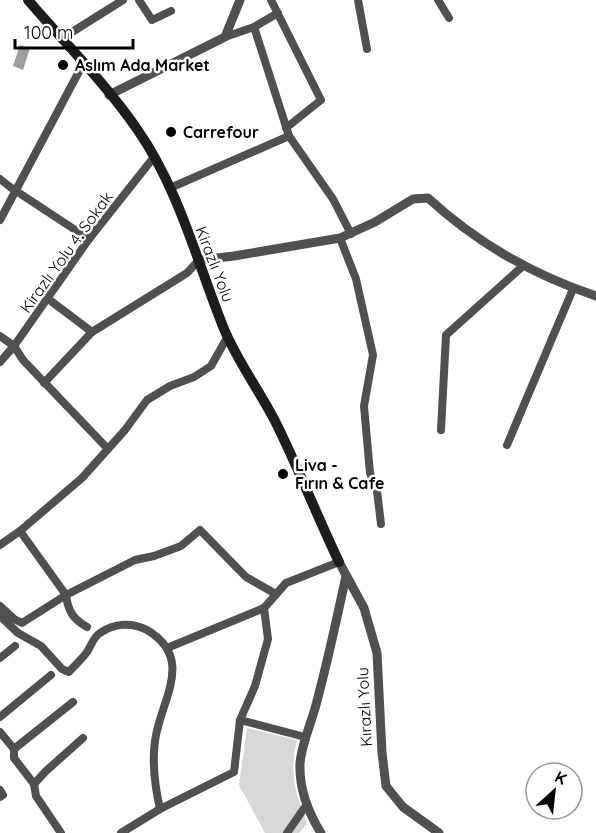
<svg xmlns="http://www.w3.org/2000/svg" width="596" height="833" font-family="Quicksand,sans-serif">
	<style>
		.green { fill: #d7d7d7 }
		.water { fill: #9e9e9e }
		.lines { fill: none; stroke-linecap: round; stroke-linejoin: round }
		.minor { stroke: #505050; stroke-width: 8 }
		.tertiary { stroke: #505050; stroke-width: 9 }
		.secondary { stroke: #1d1d1d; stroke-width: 10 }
		.poi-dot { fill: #000; stroke: #fff; stroke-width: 2 }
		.labels { text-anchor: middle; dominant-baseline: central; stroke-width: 5; stroke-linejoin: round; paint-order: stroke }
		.poi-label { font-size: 16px; font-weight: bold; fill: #000; stroke: #fff; text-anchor: start }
		.street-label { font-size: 16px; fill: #000; stroke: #fff }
	</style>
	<rect width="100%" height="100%" fill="#fff"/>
	<path class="green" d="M 247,728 L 297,740 C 289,774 295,792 307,824 L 299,833 L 265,833 L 239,785 Z"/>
	<polygon class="water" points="20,45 30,48 23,70 13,66"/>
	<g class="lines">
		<g class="minor">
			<polyline points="139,0 152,20 171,11"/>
			<polyline points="271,0 321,100 286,128"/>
			<polyline points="358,0 367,49"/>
			<polyline points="438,0 449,18"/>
			<polyline points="225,37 254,27 278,13"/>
			<polyline points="61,39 123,0"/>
			<polyline points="289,136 333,199 351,234"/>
			<polyline points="0,179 10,187 89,239"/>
			<polyline points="170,188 289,136 254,27"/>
			<polyline points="0,220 83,64"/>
			<polyline points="340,238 356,279 373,355 364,406 370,473 377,491 381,524"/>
			<polyline points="47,298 92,332"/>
			<polyline points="0,336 14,346 23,360 108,449"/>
			<polyline points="0,362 14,346 89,239 154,157"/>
			<polyline points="44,383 92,332 187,273 199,260"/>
			<polyline points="441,430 446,335 523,266"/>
			<polyline points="507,445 573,289"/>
			<path d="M 20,531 L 66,595 C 68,611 73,619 87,627"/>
			<polyline points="0,545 20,531 82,478 125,430 147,400 170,386 194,377 211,366 228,336"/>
			<polyline points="0,606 14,619 22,623 66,595 135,560 154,556 181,546 200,530 246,577 276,594"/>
			<path d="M 0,616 L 18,633 L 41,646 L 62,669 L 69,672 C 75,665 82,659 87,652 C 91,646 94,636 100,633 C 114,623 132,622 147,630 C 196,659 160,701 155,741 C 152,763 155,787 160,809"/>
			<polyline points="167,648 264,608"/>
			<polyline points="0,658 15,646"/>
			<polyline points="0,717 51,675"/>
			<polyline points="240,720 305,737"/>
			<polyline points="0,732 14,749 14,758 34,784"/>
			<polyline points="14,749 73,702"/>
			<polyline points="34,784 46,771 83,738"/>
			<polyline points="34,784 36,796 61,833"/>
			<polyline points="0,790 3,795 0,797"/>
			<polyline points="121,833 160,809 234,772 240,720 255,686 268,639 264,608 286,583 339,562"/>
			<polyline points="287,833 307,804"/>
		</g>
		<g class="tertiary">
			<polyline points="109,95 225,37 240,0"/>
			<path d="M 199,260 L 234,256 L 340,238 L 375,222 L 413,199 L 428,198 C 477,243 533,275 596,296"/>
			<polyline points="339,562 364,608 377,653 382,753 386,786 403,807 439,833"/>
			<path d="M 321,833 C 308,812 299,788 300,763 C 302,742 312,722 317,701 C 328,660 337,618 346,576"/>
		</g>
		<path class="secondary" d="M 28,0 C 64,42 106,84 137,129 C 179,189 197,262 224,329 C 238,362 259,390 275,421 C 298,467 317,516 339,562"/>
	</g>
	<g class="poi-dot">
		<circle cx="63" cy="65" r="6"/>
		<circle cx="171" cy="132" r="6"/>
		<circle cx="283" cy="474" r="6"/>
	</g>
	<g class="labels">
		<g class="poi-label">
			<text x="75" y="65">Aslım Ada Market</text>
			<text x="183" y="132">Carrefour</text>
			<text x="295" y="465">Liva -<tspan x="295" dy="18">Fırın &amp; Cafe</tspan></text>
		</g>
		<g class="street-label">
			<text transform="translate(66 252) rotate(-54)">Kirazlı Yolu 4. Sokak</text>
			<text transform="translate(215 264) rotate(69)">Kirazlı Yolu</text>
			<text transform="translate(364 707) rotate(-93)">Kırazlı Yolu</text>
		</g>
	</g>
	<g transform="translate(554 791) rotate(27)"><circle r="28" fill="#ffffff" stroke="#999999" stroke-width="1.5"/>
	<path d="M0-4.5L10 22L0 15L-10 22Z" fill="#000000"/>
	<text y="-9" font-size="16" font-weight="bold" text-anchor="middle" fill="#000000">K</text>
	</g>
	<path d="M15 39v9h118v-9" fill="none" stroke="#000000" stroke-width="3"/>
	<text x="24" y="39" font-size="18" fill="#000000" stroke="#ffffff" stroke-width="4.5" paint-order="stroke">100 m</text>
</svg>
